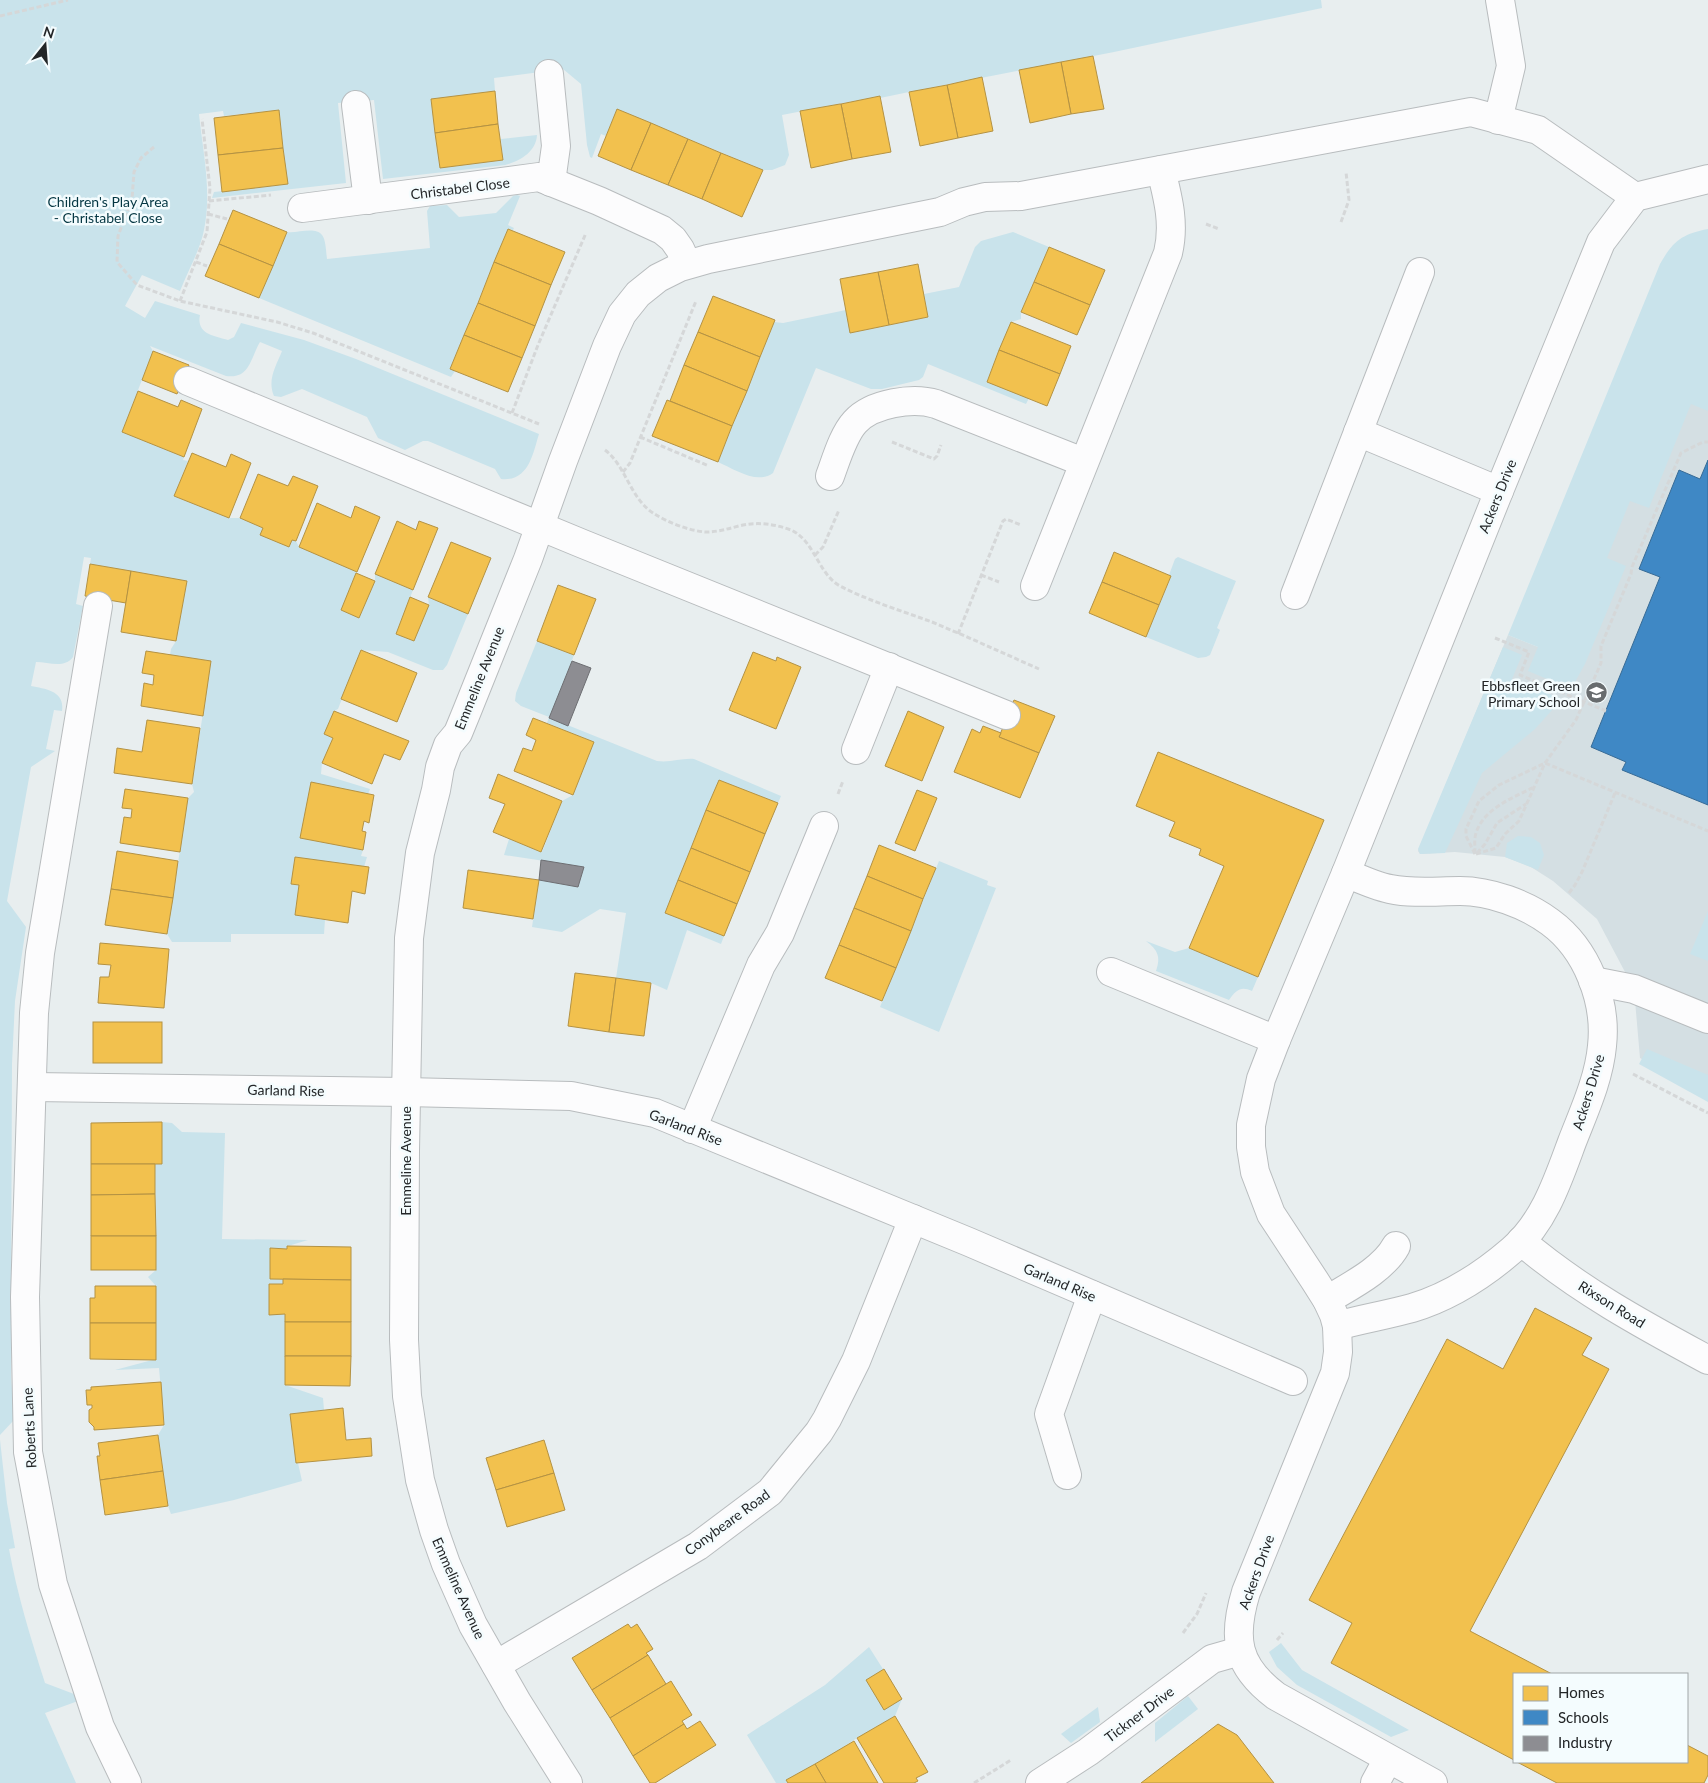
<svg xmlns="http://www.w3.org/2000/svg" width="1708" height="1783" font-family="Lato,sans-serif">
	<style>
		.built { fill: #d4dfe3 }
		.green { fill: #c9e3eb }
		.homes { fill: #f2c14e; stroke: #b49243 }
		.schools { fill: #3f88c5; stroke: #376b96 }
		.industry { fill: #8d8d92; stroke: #6d6e72 }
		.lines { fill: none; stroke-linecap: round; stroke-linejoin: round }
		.minor-casing { stroke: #b8bcbe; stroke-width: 30 }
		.path { stroke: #d5d7d8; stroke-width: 3; stroke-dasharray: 5 2.5; stroke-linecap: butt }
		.minor { stroke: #fcfcfd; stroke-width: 28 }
		.labels { text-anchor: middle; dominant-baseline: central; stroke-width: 5; stroke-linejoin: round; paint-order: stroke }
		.street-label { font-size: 14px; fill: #232628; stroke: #f4fcfe }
		.park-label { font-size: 14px; fill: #043642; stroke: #f4fcfe }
		.poi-label { font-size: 14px; fill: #232628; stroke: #f4fcfe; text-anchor: end }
	</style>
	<rect width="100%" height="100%" fill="#e8eeef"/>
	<polygon class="built" points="1708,269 1708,1096 1640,1058 1634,989 1597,919 1553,881 1531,867 1505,857 1455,852 1420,854 1418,851 1508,635 1538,647"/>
	<g class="green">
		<path d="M 0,0 L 1321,0 L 1322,8 L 1114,52 L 909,92 L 880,98 L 880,96 L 782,115 L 789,155 L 785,165 L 772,170 L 763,170 L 617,109 L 606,136 L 601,134 L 592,158 L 590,157 L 587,145 L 581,84 L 563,69 L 494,78 L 495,91 L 431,99 L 440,168 L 503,160 L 501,139 L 537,135 C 536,152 520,161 505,165 L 383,179 L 374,100 L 338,103 L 346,183 L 212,198 L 214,192 L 287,184 L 279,110 L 224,116 L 223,111 L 199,114 C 203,153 212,191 204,230 C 200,250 188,271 180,291 L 142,275 L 125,306 L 145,318 L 155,301 L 200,315 C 196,334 214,336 228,340 L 234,337 L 241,323 L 304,340 L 356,359 L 539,434 C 533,453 529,482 501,479 L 495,469 L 428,441 L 423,441 L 405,450 L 378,438 L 367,417 L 302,389 L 281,397 L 274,396 C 267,380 276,366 282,351 L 260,342 C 250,359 250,379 226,376 L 150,346 L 153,351 L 122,432 L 184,457 L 183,460 L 188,461 L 174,496 L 229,518 L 240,518 L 263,528 L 260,535 L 289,547 L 292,540 L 296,541 L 299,547 L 357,572 L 341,610 L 359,618 L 375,581 L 375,574 L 413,590 L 396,634 L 414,641 L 429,605 L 428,597 L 468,614 L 447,665 L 443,670 L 433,670 L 388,652 L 361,650 L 338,709 L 334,711 L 324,734 L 333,738 L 322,763 L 321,774 L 370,789 L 368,794 L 311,783 L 300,838 L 363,850 L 361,856 L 367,857 L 364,867 L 295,857 L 291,884 L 299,885 L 295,915 L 325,920 L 324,934 L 231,934 L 231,942 L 172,942 L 167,934 L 188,798 L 194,792 L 192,784 L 211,661 L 170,655 L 171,649 L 176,641 L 187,581 L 90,564 L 91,558 L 84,557 L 76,604 L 83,606 L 73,657 C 64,669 49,662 36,662 L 31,686 C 46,689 65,691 62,711 L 54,710 L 46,749 L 55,751 L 31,767 L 7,901 L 26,927 L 15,1001 L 12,1064 L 11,1311 L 11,1376 L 14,1420 L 0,1435 Z"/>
		<path d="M 517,195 L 520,196 L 508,225 L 514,228 L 513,230 L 508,229 L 450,369 L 455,371 L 451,377 L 259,298 L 287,232 C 296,234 315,226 322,235 C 326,240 326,252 327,259 L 430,248 L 427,211 L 430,206 L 447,205 L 459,217 L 496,213 L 513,196 Z"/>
		<path d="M 1708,229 L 1708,411 L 1691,404 L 1649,508 L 1630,501 L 1607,558 L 1626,566 L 1585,664 L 1571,689 L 1528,671 L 1538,647 L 1508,635 L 1660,264 C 1673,241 1682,234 1708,229 Z"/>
		<path d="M 1013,232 L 1049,247 L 1021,312 L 1021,319 L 1011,322 L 987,381 L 1029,398 L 1026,404 L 928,364 L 923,377 L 919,380 L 882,389 L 871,389 L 816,368 L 773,473 C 757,485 734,469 718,462 L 774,322 L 783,323 L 846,310 L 851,333 L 928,317 L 924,294 L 959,287 L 975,247 L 981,241 Z"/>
		<polygon points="1178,557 1236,581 1217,628 1220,630 1210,655 1206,657 1198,658 1146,637 1171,577 1169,575 1175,559"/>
		<path d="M 537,641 L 574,655 L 550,718 L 657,761 C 670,763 681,758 694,759 L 781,796 L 778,803 L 719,780 L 665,913 L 724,936 L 721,944 L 687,930 L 667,990 L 651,983 L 616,978 L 626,913 L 600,909 L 562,932 L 532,927 L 539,880 L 578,887 L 584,867 L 504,855 L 509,839 L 542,852 L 562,801 L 573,795 L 594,742 L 547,723 L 549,717 L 521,706 L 515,701 L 516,693 Z"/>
		<polygon points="1503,647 1522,655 1512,679 1562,699 1535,729 1482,773 1445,853 1420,854 1418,849"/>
		<polygon points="1518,836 1531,837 1540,843 1544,855 1538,870 1505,857 1507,843"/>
		<polygon points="939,861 988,881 987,885 996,888 939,1032 880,1007"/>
		<polygon points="1708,911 1708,961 1690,954"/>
		<path d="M 1146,941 L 1175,952 L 1189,948 L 1258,977 L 1252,991 C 1241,986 1236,990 1229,1000 L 1156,971 C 1161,957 1158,950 1146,941 Z"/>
		<polygon points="1647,1049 1708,1075 1708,1102 1639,1064"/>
		<polygon points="162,1122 172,1123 182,1132 225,1133 222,1239 308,1240 288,1246 287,1249 270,1248 270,1278 283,1279 283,1284 269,1285 269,1314 285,1314 285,1385 323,1398 324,1410 290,1414 296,1463 298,1463 302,1481 234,1500 171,1514 168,1506 158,1435 164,1425 159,1368 115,1370 156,1359 156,1286 148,1277 156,1270 155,1164 162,1163"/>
		<path d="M 0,1440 L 7,1503 L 15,1548 L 9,1549 C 17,1594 31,1639 45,1683 L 74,1694 L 78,1701 L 45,1713 L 76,1783 L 0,1783 Z"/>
		<polygon points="1281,1643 1302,1670 1409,1730 1391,1737 1297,1685 1277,1667 1269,1652"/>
		<polygon points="869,1647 902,1699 895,1716 857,1738 788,1783 776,1783 747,1735 825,1685"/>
		<polygon points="1188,1696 1198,1709 1155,1742 1155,1723"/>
		<polygon points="1098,1707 1100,1722 1071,1743 1061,1734"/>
	</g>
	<g class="homes">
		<polygon points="1093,56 1104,109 1071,114 1061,62"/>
		<polygon points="1061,62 1071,114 1030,123 1019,70"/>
		<polygon points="982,77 993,131 958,138 947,85"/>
		<polygon points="947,85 958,138 920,146 909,92"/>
		<polygon points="495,91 498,124 435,133 431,99"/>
		<polygon points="880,96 891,152 852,159 841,104"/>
		<polygon points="840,104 841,104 852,159 811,168 800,111"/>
		<polygon points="617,109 651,123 631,170 598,156"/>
		<polygon points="279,110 283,148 218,155 214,118"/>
		<polygon points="651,123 688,139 668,185 631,170"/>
		<polygon points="498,124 503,160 440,168 435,133"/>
		<polygon points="688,139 721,153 702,199 668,185"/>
		<polygon points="283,148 288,184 222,192 218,155"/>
		<polygon points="721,153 763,170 742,217 702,199"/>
		<polygon points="233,210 287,232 273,266 219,244"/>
		<polygon points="508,229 565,252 551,285 494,262"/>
		<polygon points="219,244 273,266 259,298 205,276"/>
		<polygon points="1049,247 1105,270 1090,305 1034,282"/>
		<polygon points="494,262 551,285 535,326 478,303"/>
		<polygon points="918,264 928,317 889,325 878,272"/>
		<polygon points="878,272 889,325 850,333 840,279"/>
		<polygon points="1034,282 1090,305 1077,335 1021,312"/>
		<polygon points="713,296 775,320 760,357 698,332"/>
		<polygon points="478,303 535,326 522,358 464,335"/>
		<polygon points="1011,322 1071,346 1060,374 999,350"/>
		<polygon points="698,332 760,357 747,391 684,365"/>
		<polygon points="464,335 522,358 508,392 450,369"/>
		<polygon points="999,350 1060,374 1047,406 987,382"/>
		<polygon points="153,351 189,365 177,394 142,380"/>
		<polygon points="684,365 747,391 732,426 670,401"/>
		<polygon points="138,391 178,407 181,400 202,409 184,457 122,432"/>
		<polygon points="667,400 732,426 718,462 652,436"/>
		<polygon points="192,453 226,467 231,454 251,463 229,518 174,496"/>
		<polygon points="258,474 288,486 293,476 318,486 296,541 292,540 289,547 260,535 263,528 240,518"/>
		<polygon points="317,503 351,518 355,506 380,517 357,572 299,547"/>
		<polygon points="397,521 416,530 419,521 438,528 413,590 375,574"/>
		<polygon points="451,542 491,558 468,614 428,597"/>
		<polygon points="1114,552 1171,576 1159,605 1102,582"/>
		<polygon points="90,564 131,571 126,603 85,596"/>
		<polygon points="131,571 187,581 176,641 121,632"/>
		<polygon points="356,573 375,581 359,618 341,610"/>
		<polygon points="1102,582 1159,605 1146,637 1089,613"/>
		<polygon points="558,585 596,599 574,655 537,641"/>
		<polygon points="410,597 429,605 414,641 396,634"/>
		<polygon points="361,650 417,673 397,722 341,699"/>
		<polygon points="146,651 211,661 203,716 141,706 144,683 153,685 154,675 142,673"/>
		<polygon points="753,652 776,661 777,657 801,667 776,729 729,710"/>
		<polygon points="1014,700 1055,716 1039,753 999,737"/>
		<polygon points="334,711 409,741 400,760 384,754 372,784 322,763 333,738 324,734"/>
		<polygon points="908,711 944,727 922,781 885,766"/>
		<polygon points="533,718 594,742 573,795 514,771 523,748 532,751 536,740 526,735"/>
		<polygon points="147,720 200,728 192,784 114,773 117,748 142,752"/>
		<polygon points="983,726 1001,733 999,737 1039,753 1020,798 954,772 972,729 980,733"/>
		<polygon points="1158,752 1324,820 1258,977 1189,948 1224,866 1199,855 1201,849 1169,836 1175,822 1136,806"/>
		<polygon points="498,774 562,801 541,852 493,832 505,804 489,798"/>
		<polygon points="719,780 778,803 765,834 706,810"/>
		<polygon points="311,782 374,795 369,823 364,821 362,831 366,832 363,850 300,838"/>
		<polygon points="125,789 188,798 180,852 120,843 124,817 131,818 132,809 122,808"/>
		<polygon points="917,790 937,798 915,851 895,843"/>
		<polygon points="706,810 765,834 750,872 691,848"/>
		<polygon points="879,845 936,868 923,899 867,876"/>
		<polygon points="691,848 750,872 737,904 678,880"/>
		<polygon points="117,851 178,861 173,898 111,889"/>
		<polygon points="295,857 369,867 365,894 352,891 348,923 295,915 299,885 291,884"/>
		<polygon points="468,870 539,880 533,919 463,908"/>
		<polygon points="867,876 923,899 911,931 854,908"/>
		<polygon points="678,880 737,904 724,936 665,913"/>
		<polygon points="111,889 173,898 167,934 105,925"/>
		<polygon points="854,908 911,931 896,968 839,945"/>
		<polygon points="100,943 169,949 164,1008 98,1003 100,977 109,977 111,965 98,964"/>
		<polygon points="839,945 896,968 882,1001 825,978"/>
		<polygon points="575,973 616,978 609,1032 568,1026"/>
		<polygon points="616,978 651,983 644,1036 609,1032"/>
		<rect x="93" y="1022" width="69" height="41"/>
		<polygon points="162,1122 162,1164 91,1164 91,1123"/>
		<polygon points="91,1164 155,1164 155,1194 91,1195"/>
		<polygon points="155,1194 156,1236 91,1236 91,1195"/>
		<rect x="91" y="1236" width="65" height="34"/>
		<polygon points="287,1246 351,1247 351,1280 270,1279 270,1248 287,1249"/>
		<polygon points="283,1279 351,1280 351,1322 285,1322 285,1314 269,1315 269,1284 283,1284"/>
		<polygon points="95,1286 156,1286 156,1323 90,1323 90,1298 95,1298"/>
		<polygon points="1535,1308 1592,1338 1582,1355 1609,1369 1470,1631 1552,1674 1514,1674 1514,1760 1331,1663 1352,1623 1309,1600 1447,1339 1503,1369"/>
		<rect x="285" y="1322" width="66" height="34"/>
		<polygon points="90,1323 156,1323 156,1360 90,1359"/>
		<polygon points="285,1356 351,1356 350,1386 285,1385"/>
		<polygon points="161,1382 164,1425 94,1430 94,1427 89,1422 89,1410 92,1408 92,1405 87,1405 86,1390 91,1390 91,1387"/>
		<polygon points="343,1408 346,1440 371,1438 372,1456 296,1463 290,1414"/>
		<polygon points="158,1435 163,1471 100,1480 97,1456 100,1456 98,1443"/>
		<polygon points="544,1440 554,1473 496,1490 486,1458"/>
		<polygon points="163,1471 168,1506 105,1515 100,1480"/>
		<polygon points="554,1473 565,1510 507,1527 496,1490"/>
		<polygon points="628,1624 631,1628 637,1624 653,1649 646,1653 648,1655 592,1690 572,1658"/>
		<polygon points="648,1655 666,1684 610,1718 592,1690"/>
		<polygon points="884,1669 902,1699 884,1710 866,1680"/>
		<polygon points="671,1681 692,1715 682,1721 684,1724 633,1756 610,1718"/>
		<polygon points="895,1716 928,1772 916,1778 918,1781 914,1783 884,1783 857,1738"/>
		<polygon points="700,1721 716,1745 655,1783 650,1783 633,1756 684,1724 687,1729"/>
		<polygon points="1218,1724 1237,1735 1274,1783 1141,1783"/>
		<polygon points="854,1741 878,1783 826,1783 815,1764"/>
		<polygon points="1687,1745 1708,1756 1708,1775 1704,1783 1557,1783 1517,1762 1687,1762"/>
		<polygon points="815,1764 826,1783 788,1783 786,1780"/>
	</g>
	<polygon class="schools" points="1708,460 1708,805 1622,770 1626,762 1591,747 1660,577 1639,569 1679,470 1700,479"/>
	<g class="industry">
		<polygon points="572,661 591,668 568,726 549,718"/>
		<polygon points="541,860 584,867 578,887 539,880"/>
	</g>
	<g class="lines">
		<defs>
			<g id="minor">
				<polyline points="549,74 556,146 551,182"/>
				<polyline points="356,105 368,200"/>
				<polyline points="1498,120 1511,66 1500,0"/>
				<polyline points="302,208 539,177 599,201 662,230 673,239 680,249 687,264"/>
				<polyline points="188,381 583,544 1006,715"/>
				<polyline points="1358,432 1499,491"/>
				<path d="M 830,476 C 836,460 843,435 855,422 C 872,403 913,397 936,404 L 1083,462"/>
				<path d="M 1035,586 L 1168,253 C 1175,224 1168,198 1161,170"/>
				<polyline points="1295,595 1420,272"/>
				<polyline points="98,606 40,953 34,1013 25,1297 28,1452 53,1584 100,1727 127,1783"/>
				<polyline points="856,750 889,667"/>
				<polyline points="1111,972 1276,1040"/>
				<polyline points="1593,981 1634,989 1708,1019"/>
				<polyline points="33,1087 406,1092 571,1096 655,1113 969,1242 1293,1381"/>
				<polyline points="692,1129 761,965 780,933 824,826"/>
				<path d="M 1521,1241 C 1577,1289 1643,1325 1708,1360"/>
				<path d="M 1327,1300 C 1350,1286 1383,1270 1396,1246"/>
				<path d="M 1337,1326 C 1361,1319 1387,1315 1412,1308 C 1449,1297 1483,1275 1512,1250 C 1544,1223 1558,1180 1572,1142 C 1584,1111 1599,1079 1602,1046 C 1607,1001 1587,949 1550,922 C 1526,904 1490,891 1460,891 C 1437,891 1413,894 1390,889 C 1375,886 1360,879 1346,873"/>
				<polyline points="1067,1475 1049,1414 1092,1295"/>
				<polyline points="496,1665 698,1546 770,1492 819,1432 827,1419 856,1361 913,1219"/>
				<polyline points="568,1783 517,1702 473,1625 446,1564 434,1530 420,1480 407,1396 404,1340 405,1151 409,938 420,853 436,790 440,767 448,745 458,733 467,711 528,559 563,461 607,346 622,314 638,294 658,278 680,267 708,259 940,212 964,202 985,197 1021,196 1471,112 1538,130 1635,197"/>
				<polyline points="1040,1783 1088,1752 1212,1659 1240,1651"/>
				<polyline points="1375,1783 1388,1759"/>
				<path d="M 1433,1783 L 1276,1696 C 1236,1666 1232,1638 1246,1592 L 1335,1373 L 1338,1352 L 1337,1326 L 1334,1315 L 1327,1300 L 1315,1281 L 1271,1214 L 1255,1172 L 1251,1147 L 1251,1125 L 1261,1079 L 1276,1040 L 1346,873 L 1499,491 L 1601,242 L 1635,197 L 1708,179"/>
			</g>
		</defs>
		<use href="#minor" class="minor-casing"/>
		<g class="path">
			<polyline points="0,16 68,0"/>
			<polyline points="154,147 141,158 134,172 132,199 118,236 117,262 137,285 180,301 277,322 313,333 539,424"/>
			<polyline points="209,201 271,195"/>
			<polyline points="208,214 227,219"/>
			<polyline points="1341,222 1349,200 1346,172"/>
			<polyline points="1206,224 1219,229"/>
			<polyline points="196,262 207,266"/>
			<polyline points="180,301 207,232 210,188 202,119"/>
			<polyline points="512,413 538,345 586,233"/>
			<polyline points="640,437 709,466"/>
			<polyline points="892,442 934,459 937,456 941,445"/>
			<path d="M 605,450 C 626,466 630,498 653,513 C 667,522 689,531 706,532 C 719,532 730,528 743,525 C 759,522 775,524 791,530 C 815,541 818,574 840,586 C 869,601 902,611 932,622 C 968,637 1003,653 1039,669"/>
			<polyline points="623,472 630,463 696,301"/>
			<polyline points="815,555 823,547 839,510"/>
			<polyline points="981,575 999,582"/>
			<polyline points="958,634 1003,521 1006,519 1021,525"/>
			<polyline points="1495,638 1529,652 1520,675 1606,711"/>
			<polyline points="838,794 843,781"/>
			<path d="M 1475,853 C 1475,847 1474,839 1476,833 C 1484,808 1513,798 1534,787"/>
			<polyline points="1477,853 1485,844 1497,823 1526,804"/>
			<polyline points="1475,854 1466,836 1466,829 1479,801 1499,785 1545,763 1708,831"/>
			<polyline points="1476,854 1496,848 1505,834 1519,821 1545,763 1576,720 1601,663 1601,646 1631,574 1632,567 1681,453 1703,442 1708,442"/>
			<polyline points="1569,893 1575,885 1582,872 1615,793"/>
			<polyline points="1633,1074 1708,1113"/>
			<polyline points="1183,1633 1197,1614 1206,1593"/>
			<polyline points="1277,1640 1283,1633"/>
			<polyline points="974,1783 1011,1760"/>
		</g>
		<use href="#minor" class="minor"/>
	</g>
	<defs>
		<symbol id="school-disc" viewBox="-11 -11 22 22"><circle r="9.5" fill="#686c6e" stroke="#f4fcfe"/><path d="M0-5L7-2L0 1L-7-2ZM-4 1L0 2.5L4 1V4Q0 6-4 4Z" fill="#fff"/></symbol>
	</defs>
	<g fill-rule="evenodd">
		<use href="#school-disc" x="1584" y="680" width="25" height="25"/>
	</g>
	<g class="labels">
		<g class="street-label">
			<text transform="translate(460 188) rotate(-7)">Christabel Close</text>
			<text transform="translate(1497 496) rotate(-68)">Ackers Drive</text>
			<text transform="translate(479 678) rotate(-68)">Emmeline Avenue</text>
			<text transform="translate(286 1090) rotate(1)">Garland Rise</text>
			<text transform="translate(1588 1092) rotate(-73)">Ackers Drive</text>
			<text transform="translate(686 1127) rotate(21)">Garland Rise</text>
			<text transform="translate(405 1161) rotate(-90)">Emmeline Avenue</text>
			<text transform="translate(1060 1282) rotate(23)">Garland Rise</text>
			<text transform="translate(1612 1304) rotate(32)">Rixson Road</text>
			<text transform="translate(29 1428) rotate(-93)">Roberts Lane</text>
			<text transform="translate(727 1522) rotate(-36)">Conybeare Road</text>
			<text transform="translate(1256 1572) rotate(-70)">Ackers Drive</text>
			<text transform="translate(459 1588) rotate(66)">Emmeline Avenue</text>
			<text transform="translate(1139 1714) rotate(-37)">Tickner Drive</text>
		</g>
		<g class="park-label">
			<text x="108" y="201">Children's Play Area<tspan x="108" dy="16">- Christabel Close</tspan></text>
		</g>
		<g class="poi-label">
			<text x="1580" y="685">Ebbsfleet Green<tspan x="1580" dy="16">Primary School</tspan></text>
		</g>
	</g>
	<rect x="1513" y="1673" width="175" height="90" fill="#f4fcfe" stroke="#a0a6a8"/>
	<rect x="1523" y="1686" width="25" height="15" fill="#f2c14e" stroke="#a0a6a8"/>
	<text x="1558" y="1698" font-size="15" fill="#232628">Homes</text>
	<rect x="1523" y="1710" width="25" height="15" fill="#3f88c5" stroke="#a0a6a8"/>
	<text x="1558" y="1723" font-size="15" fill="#232628">Schools</text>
	<rect x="1523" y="1736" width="25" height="15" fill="#8d8d92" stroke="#a0a6a8"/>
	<text x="1558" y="1748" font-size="15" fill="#232628">Industry</text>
	<g transform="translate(45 45) rotate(17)" stroke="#f4fcfe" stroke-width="4" paint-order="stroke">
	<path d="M0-4L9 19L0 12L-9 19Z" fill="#232628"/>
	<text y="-8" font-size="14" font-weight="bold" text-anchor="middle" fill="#232628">N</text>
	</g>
</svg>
